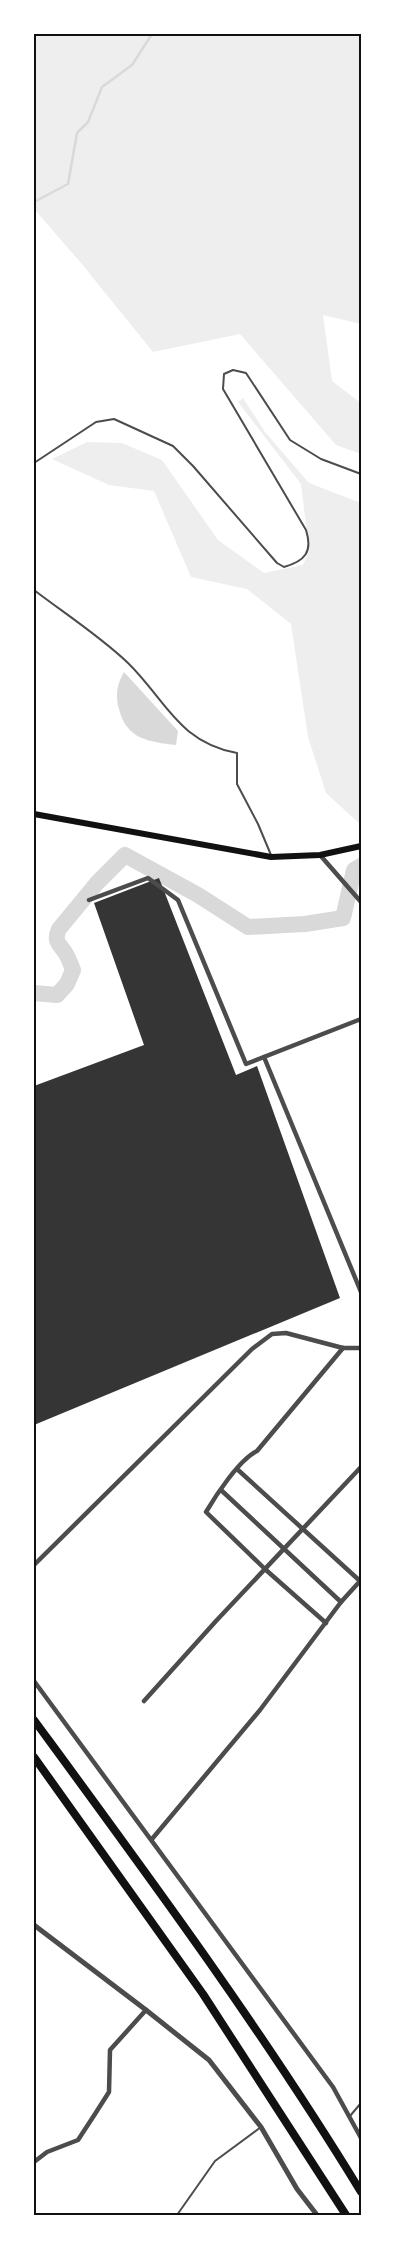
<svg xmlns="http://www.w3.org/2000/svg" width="395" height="2249" font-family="Ubuntu,sans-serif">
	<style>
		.green { fill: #eee }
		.water { fill: #d9d9d9 }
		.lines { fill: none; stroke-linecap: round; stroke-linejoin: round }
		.stream { stroke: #d9d9d9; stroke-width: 2.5 }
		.river { stroke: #d9d9d9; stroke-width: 16 }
		.building { fill: #353535 }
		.service { stroke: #4c4c4c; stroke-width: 2 }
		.minor { stroke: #4c4c4c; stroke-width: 4.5 }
		.tertiary { stroke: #4c4c4c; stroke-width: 5 }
		.secondary { stroke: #111; stroke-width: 6 }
		.motorway { stroke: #111; stroke-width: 8 }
		.neatline { fill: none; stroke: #111; stroke-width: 2 }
	</style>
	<rect width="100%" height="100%" fill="#fff"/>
	<g class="green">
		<polygon points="34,34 361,34 361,324 323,315 332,381 361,403 361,454 336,445 240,334 153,352 81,263 34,209"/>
		<polygon points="243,398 265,432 309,483 361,503 361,825 326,793 308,737 291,624 247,589 191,577 154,491 109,485 52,459 87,442 122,443 162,460 218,540 264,573 303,565 309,551 301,484 238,402"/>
	</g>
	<path class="water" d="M 124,672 L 178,731 L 176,745 C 149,742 126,739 119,709 C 115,695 117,684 124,672 Z"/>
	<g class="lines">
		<polyline class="stream" points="34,202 68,184 77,133 88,122 102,87 132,65 152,34"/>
		<path class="river" d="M 34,993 L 57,995 L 67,984 L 73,970 C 71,965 69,959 66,954 C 60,944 53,942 59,929 L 97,883 L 125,855 L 198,895 L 248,927 L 305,924 L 343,918 L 354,870 L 361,866"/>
	</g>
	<polygon class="building" points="159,878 236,1075 257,1066 340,1298 34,1425 34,1086 144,1045 94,903"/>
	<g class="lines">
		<g class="service">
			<path d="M 34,463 L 96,422 L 114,419 L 173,446 L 193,466 L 277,563 L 284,567 C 305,561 313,552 306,530 L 223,389 L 224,374 L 233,370 L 246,373 L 290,440 L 321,459 L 361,474"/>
			<path d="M 34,590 C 64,613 101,637 128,663 C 166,700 178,742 237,753 L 237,784 L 258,824 L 271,855"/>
			<polyline points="350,2116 361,2103"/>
			<polyline points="177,2215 215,2161 261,2127"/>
		</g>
		<g class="minor">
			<polyline points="320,855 361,902"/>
			<polyline points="89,900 148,878 178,900 246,1064 361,1019"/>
			<polyline points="264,1057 361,1292"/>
			<polyline points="237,1469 360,1581"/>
			<polyline points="221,1490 341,1602"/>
			<polyline points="34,1565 252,1349 272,1334 286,1333 343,1348 361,1348"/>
			<path d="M 326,1623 L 266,1570 L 206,1512 C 216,1495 239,1460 257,1451 L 343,1348"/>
			<polyline points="34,1681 333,2087 361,2138"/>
			<polyline points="144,1701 216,1621 361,1467"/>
			<polyline points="152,1839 260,1710 341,1602 361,1580"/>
			<polyline points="34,2162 47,2152 78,2140 95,2114 109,2092 110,2050 146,2010"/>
		</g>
		<polyline class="tertiary" points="34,1925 146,2010 209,2060 261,2127 297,2189 317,2215"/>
		<polyline class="secondary" points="34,814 271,857 320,855 361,846"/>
		<g class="motorway">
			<path d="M 34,1720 C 147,1874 261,2028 361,2192"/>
			<polyline points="34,1757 203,1994 346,2215"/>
		</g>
	</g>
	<rect width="395" height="2249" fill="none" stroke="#ffffff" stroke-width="70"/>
	<rect x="35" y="35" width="325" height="2179" class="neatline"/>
</svg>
